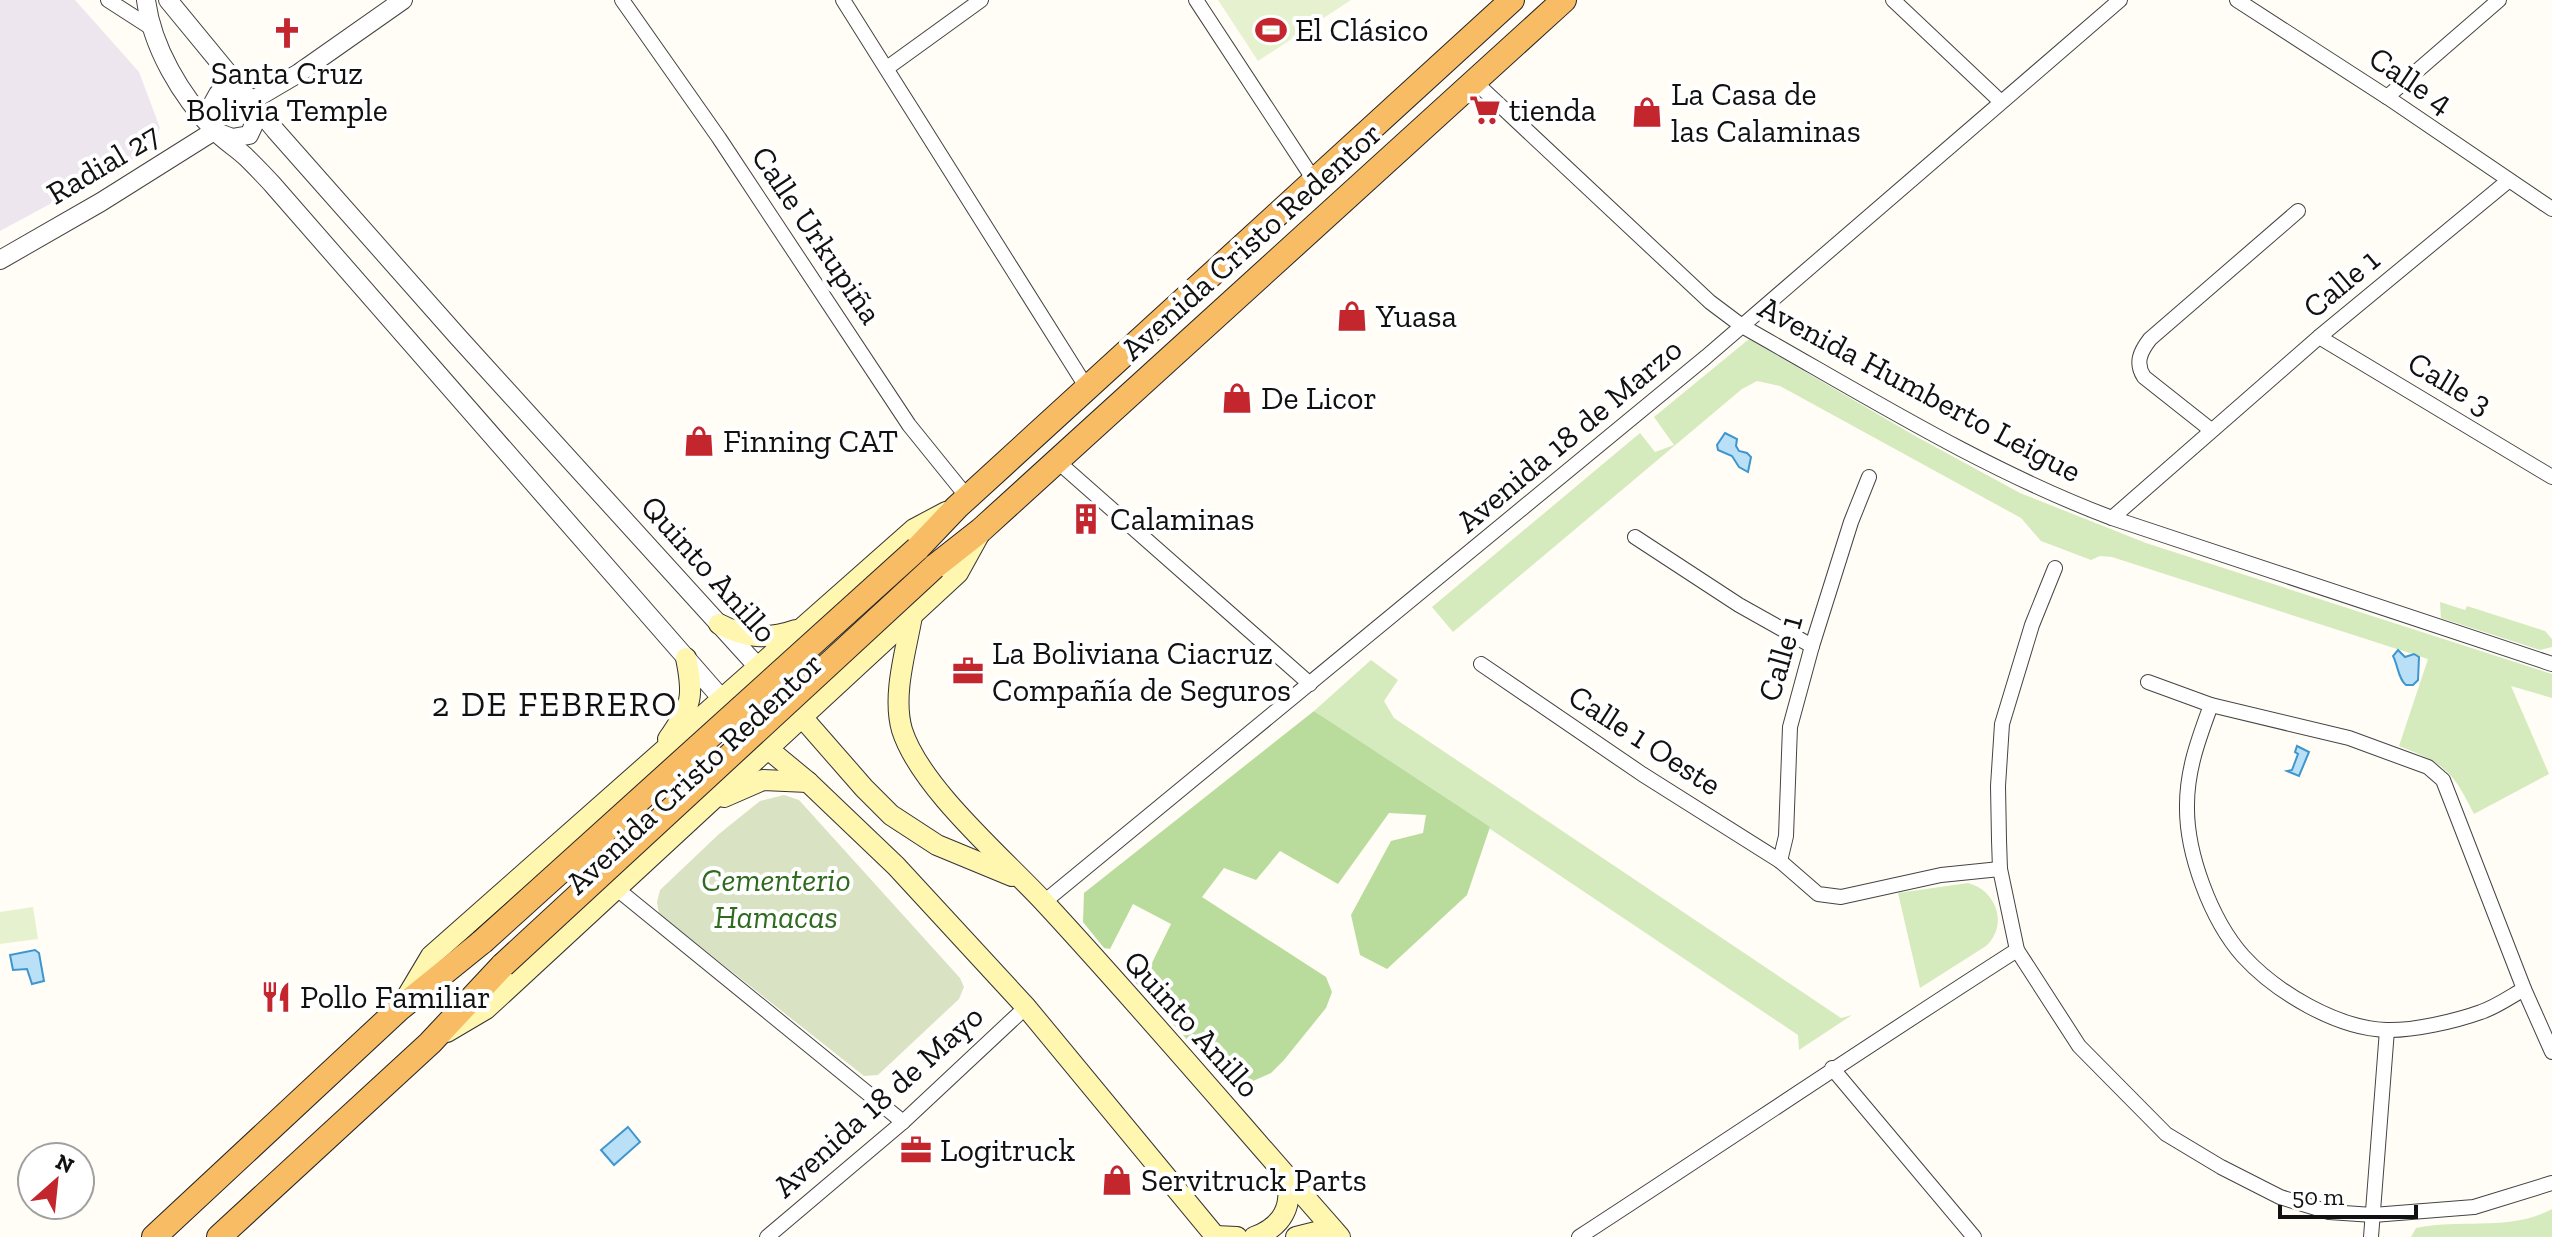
<svg xmlns="http://www.w3.org/2000/svg" width="2552" height="1237" font-family="'Zilla Slab',serif">
	<style>
		.industrial { fill: #eee6ef }
		.green { fill: #d5ebbd }
		.forest { fill: #b9dc9c }
		.cemetery { fill: #d9e3c4 }
		.pitch { fill: #e6f2cf }
		.water { fill: #b9e0f7; stroke: #3f96cf; stroke-width: 2 }
		.lines { fill: none; stroke-linecap: round; stroke-linejoin: round }
		.minor-casing { stroke: #444; stroke-width: 16 }
		.tertiary-casing { stroke: #444; stroke-width: 20 }
		.secondary-casing { stroke: #333; stroke-width: 22 }
		.trunk-casing { stroke: #222; stroke-width: 26 }
		.minor { stroke: #fff; stroke-width: 14 }
		.tertiary { stroke: #fff; stroke-width: 18 }
		.secondary { stroke: #fff6b0; stroke-width: 20 }
		.trunk { stroke: #f7bc64; stroke-width: 24 }
		.trunk-bridge-casing { stroke: #222; stroke-width: 26; stroke-linecap: butt }
		.trunk-bridge { stroke: #f7bc64; stroke-width: 24 }
		.labels { text-anchor: middle; dominant-baseline: central; stroke-width: 8; stroke-linejoin: round; paint-order: stroke }
		.poi-label { font-size: 32px; fill: #111; stroke: #fff; text-anchor: start }
		.street-label { font-size: 32px; fill: #111; stroke: #fff }
		.park-label { font-size: 32px; font-style: italic; fill: #2f6b1f; stroke: #fff }
		.neighbourhood-label { font-size: 34px; letter-spacing: 2px; fill: #111; stroke: #fff }
	</style>
	<rect width="100%" height="100%" fill="#fffdf5"/>
	<polygon class="industrial" points="0,0 75,0 139,72 160,128 146,152 0,231"/>
	<g class="green">
		<path d="M 1749,339 L 1917,437 L 2020,493 L 2146,543 L 2552,674 L 2552,698 L 2511,686 L 2549,774 L 2474,814 C 2452,770 2445,764 2399,746 L 2428,659 L 2112,557 L 2100,556 L 2091,560 L 2041,541 L 2021,518 L 1780,386 L 1757,381 L 1742,389 L 1453,632 L 1432,607 L 1640,433 L 1655,452 L 1674,445 L 1654,417 Z"/>
		<polygon points="2440,602 2465,610 2467,606 2545,631 2552,639 2552,647 2540,650 2441,618"/>
		<polygon points="1371,660 1398,680 1384,701 1394,718 1841,1018 1852,1015 1799,1050 1798,1035 1314,711"/>
		<path d="M 1968,883 C 1996,890 2009,925 1986,946 L 1920,988 L 1898,893 Z"/>
		<path d="M 2552,1209 L 2552,1237 L 2411,1237 L 2416,1228 C 2462,1218 2509,1232 2552,1209 Z"/>
	</g>
	<polygon class="forest" points="1314,711 1490,827 1467,895 1387,969 1360,955 1351,915 1391,841 1423,833 1426,815 1389,813 1338,884 1280,851 1256,880 1224,868 1202,897 1326,977 1332,992 1326,1008 1284,1060 1271,1073 1233,1090 1134,981 1149,969 1171,924 1133,904 1110,949 1104,948 1083,922 1084,893"/>
	<polygon class="cemetery" points="784,795 799,800 960,978 964,987 959,999 878,1075 864,1076 659,914 657,902 660,890 719,834 760,801"/>
	<g class="pitch">
		<polygon points="1218,0 1351,0 1258,61"/>
		<polygon points="33,907 38,939 0,944 0,912"/>
	</g>
	<g class="water">
		<polygon points="1725,433 1737,439 1736,446 1739,451 1747,453 1751,457 1748,472 1739,467 1732,456 1718,450 1717,445"/>
		<path d="M 2398,650 L 2405,657 L 2414,654 L 2419,657 L 2418,680 L 2413,685 L 2406,685 C 2398,679 2398,665 2393,656 Z"/>
		<polygon points="2297,746 2309,752 2299,776 2287,771 2292,770 2298,754 2295,752"/>
		<polygon points="35,950 39,953 44,981 32,984 27,969 13,970 10,955"/>
		<polygon points="628,1127 640,1142 614,1165 601,1150"/>
	</g>
	<g class="lines">
		<defs>
			<g id="minor">
				<polyline points="108,0 153,29"/>
				<polyline points="622,0 719,138 909,425 968,498"/>
				<polyline points="843,0 1087,388"/>
				<polyline points="1196,0 1314,180"/>
				<polyline points="1893,0 2000,101"/>
				<polyline points="2237,0 2387,97 2552,209"/>
				<polyline points="887,68 981,0"/>
				<path d="M 1474,81 L 1710,302 L 1742,326 C 1863,394 1982,469 2112,518 L 2552,664"/>
				<polyline points="2387,97 2499,0"/>
				<polyline points="2319,337 2552,477"/>
				<path d="M 2211,430 L 2144,377 C 2135,363 2140,352 2150,339 L 2298,211"/>
				<polyline points="1057,461 1310,684"/>
				<polyline points="2112,518 2319,337 2508,181"/>
				<polyline points="1635,537 1739,605 1812,646"/>
				<polyline points="2055,568 2032,625 2002,724 1998,786 1999,840 2000,869 2017,950 2079,1046 2166,1134 2221,1167 2280,1197 2329,1212 2373,1215 2474,1207 2552,1183"/>
				<polyline points="1481,664 1642,774 1780,861 1818,894 1841,897 1941,875 2000,869"/>
				<polyline points="2148,682 2211,705 2349,738 2428,767 2443,780 2524,989 2552,1052"/>
				<path d="M 2211,705 C 2199,738 2187,769 2187,805 C 2186,853 2211,920 2243,956 C 2276,992 2336,1028 2386,1030 C 2413,1031 2456,1021 2481,1012 C 2496,1007 2510,997 2524,989"/>
				<polyline points="1780,861 1786,836 1790,727 1812,646 1851,522 1869,477"/>
				<polyline points="617,889 903,1122"/>
				<polyline points="1044,902 1706,357 2120,0"/>
				<polyline points="1832,1068 1974,1237"/>
				<polyline points="767,1237 903,1122 1026,1007"/>
				<path d="M 1579,1237 C 1725,1142 1870,1044 2017,950"/>
				<polyline points="2371,1237 2387,1030"/>
			</g>
			<g id="tertiary">
				<path d="M 146,0 C 152,47 181,96 214,130 C 224,141 237,148 247,158 C 256,167 265,176 273,185 L 722,699"/>
				<polyline points="168,0 275,130 459,338 758,667"/>
				<polyline points="253,100 299,73 403,0"/>
				<polyline points="213,126 208,112 218,94 235,90 250,99"/>
				<polyline points="0,260 101,202 214,131 232,138 249,135 257,118 253,103"/>
			</g>
			<g id="secondary">
				<path d="M 912,616 C 906,651 892,695 902,730 C 920,787 1002,857 1044,902 C 1145,1011 1241,1125 1340,1237"/>
				<path d="M 719,624 C 746,638 767,640 796,630"/>
				<polyline points="760,669 864,788 891,815 937,845 1012,876"/>
				<polyline points="725,702 768,749 808,782 896,866 1026,1007 1216,1237"/>
				<path d="M 668,739 C 692,705 694,697 686,658"/>
				<polyline points="724,797 763,780 808,782"/>
				<polyline points="403,1003 431,956 914,529 946,512"/>
				<polyline points="447,1032 486,1009 958,573 979,535"/>
				<polyline points="1215,1236 1237,1237"/>
				<path d="M 1254,1237 C 1282,1227 1295,1205 1285,1176"/>
				<polyline points="1296,1237 1316,1232 1334,1237"/>
			</g>
			<g id="trunk">
				<polyline points="917,549 957,507 1512,0"/>
				<polyline points="934,567 981,530 1564,0"/>
				<polyline points="154,1237 399,1009 482,942"/>
				<polyline points="219,1237 430,1043 503,965"/>
			</g>
		</defs>
		<use href="#minor" class="minor-casing"/>
		<use href="#tertiary" class="tertiary-casing"/>
		<use href="#secondary" class="secondary-casing"/>
		<use href="#trunk" class="trunk-casing"/>
		<use href="#minor" class="minor"/>
		<use href="#tertiary" class="tertiary"/>
		<use href="#secondary" class="secondary"/>
		<use href="#trunk" class="trunk"/>
		<defs>
			<g id="trunk-bridge">
				<polyline points="482,942 917,549"/>
				<polyline points="503,965 934,567"/>
			</g>
		</defs>
		<use href="#trunk-bridge" class="trunk-bridge-casing"/>
		<use href="#trunk-bridge" class="trunk-bridge"/>
	</g>
	<defs>
		<symbol id="stadium-bare" viewBox="-9 -9 18 18"><path d="M0-5a6.5 5 0 1 0 0 10a6.5 5 0 1 0 0-10ZM-3.5-1.8h7v3.6h-7Z" fill="#c4262e" stroke="#fff" stroke-width="2.5" paint-order="stroke"/></symbol>
		<symbol id="church-bare" viewBox="-9 -9 18 18"><path d="M-1.2-6h2.4v3.5h3.3v2.4h-3.3V6h-2.4V-.1h-3.3v-2.4h3.3Z" fill="#c4262e" stroke="#fff" stroke-width="2.5" paint-order="stroke"/></symbol>
		<symbol id="supermarket-bare" viewBox="-9 -9 18 18"><path d="M-6-5.5h2.5l.6 2H6L4.5 2H-2.5L-4.4-4H-6ZM-1.5 3.2a1.3 1.3 0 1 0 .1 0ZM3 3.2a1.3 1.3 0 1 0 .1 0Z" fill="#c4262e" stroke="#fff" stroke-width="2.5" paint-order="stroke"/></symbol>
		<symbol id="shop-bare" viewBox="-9 -9 18 18"><path d="M-5-2.5h2.3a2.7 3.5 0 0 1 5.4 0H5L5.5 6h-11ZM-1.5-2.5h3a1.5 2.3 0 0 0-3 0Z" fill="#c4262e" stroke="#fff" stroke-width="2.5" paint-order="stroke"/></symbol>
		<symbol id="building-bare" viewBox="-9 -9 18 18"><path d="M-4-6H4V6H1V3H-1V6H-4ZM-2.5-4.3h1.7v1.8h-1.7ZM.8-4.3h1.7v1.8H.8ZM-2.5-1h1.7V.8h-1.7ZM.8-1h1.7V.8H.8Z" fill="#c4262e" stroke="#fff" stroke-width="2.5" paint-order="stroke"/></symbol>
		<symbol id="office-bare" viewBox="-9 -9 18 18"><path d="M-6-3h4V-5.5h4V-3h4V5H-6ZM-1-4.5V-3h2v-1.5ZM-6 0V1H6V0Z" fill="#c4262e" stroke="#fff" stroke-width="2.5" paint-order="stroke"/></symbol>
		<symbol id="restaurant-bare" viewBox="-9 -9 18 18"><path d="M-5-6h1v4h1v-4h1v4h1v-4h1v5L-1.5 .5V6h-2V.5L-5-1ZM5-6V6H3V1.5H1.5Q1.5-4 5-6Z" fill="#c4262e" stroke="#fff" stroke-width="2.5" paint-order="stroke"/></symbol>
	</defs>
	<g fill-rule="evenodd">
		<use href="#stadium-bare" x="1249" y="8" width="44" height="44"/>
		<use href="#church-bare" x="265" y="11" width="44" height="44"/>
		<use href="#supermarket-bare" x="1463" y="88" width="44" height="44"/>
		<use href="#shop-bare" x="1625" y="90" width="44" height="44"/>
		<use href="#shop-bare" x="1330" y="294" width="44" height="44"/>
		<use href="#shop-bare" x="1215" y="376" width="44" height="44"/>
		<use href="#shop-bare" x="677" y="419" width="44" height="44"/>
		<use href="#building-bare" x="1064" y="497" width="44" height="44"/>
		<use href="#office-bare" x="946" y="649" width="44" height="44"/>
		<use href="#restaurant-bare" x="254" y="975" width="44" height="44"/>
		<use href="#office-bare" x="894" y="1128" width="44" height="44"/>
		<use href="#shop-bare" x="1095" y="1158" width="44" height="44"/>
	</g>
	<g class="labels">
		<g class="poi-label">
			<text x="1295" y="30">El Clásico</text>
			<text x="287" y="73" text-anchor="middle">Santa Cruz<tspan x="287" dy="37">Bolivia Temple</tspan></text>
			<text x="1671" y="94">La Casa de<tspan x="1671" dy="37">las Calaminas</tspan></text>
			<text x="1509" y="110">tienda</text>
			<text x="1376" y="316">Yuasa</text>
			<text x="1261" y="398">De Licor</text>
			<text x="723" y="441">Finning CAT</text>
			<text x="1110" y="519">Calaminas</text>
			<text x="992" y="653">La Boliviana Ciacruz<tspan x="992" dy="37">Compañía de Seguros</tspan></text>
			<text x="300" y="997">Pollo Familiar</text>
			<text x="940" y="1150">Logitruck</text>
			<text x="1141" y="1180">Servitruck Parts</text>
		</g>
		<g class="street-label">
			<text transform="translate(2411 80) rotate(34)">Calle 4</text>
			<text transform="translate(103 164) rotate(-31)">Radial 27</text>
			<text transform="translate(817 235) rotate(56)">Calle Urkupiña</text>
			<text transform="translate(1251 241) rotate(-42)">Avenida Cristo Redentor</text>
			<text transform="translate(2341 283) rotate(-40)">Calle 1</text>
			<text transform="translate(2450 383) rotate(31)">Calle 3</text>
			<text transform="translate(1920 389) rotate(28)">Avenida Humberto Leigue</text>
			<text transform="translate(1569 435) rotate(-40)">Avenida 18 de Marzo</text>
			<text transform="translate(709 569) rotate(48)">Quinto Anillo</text>
			<text transform="translate(1780 658) rotate(-74)">Calle 1</text>
			<text transform="translate(1645 740) rotate(33)">Calle 1 Oeste</text>
			<text transform="translate(694 773) rotate(-43)">Avenida Cristo Redentor</text>
			<text transform="translate(1192 1024) rotate(48)">Quinto Anillo</text>
			<text transform="translate(878 1101) rotate(-42)">Avenida 18 de Mayo</text>
		</g>
		<g class="park-label">
			<text x="776" y="880">Cementerio<tspan x="776" dy="37">Hamacas</tspan></text>
		</g>
		<g class="neighbourhood-label">
			<text x="555" y="704">2 DE FEBRERO</text>
		</g>
	</g>
	<g transform="translate(56 1181) rotate(27)"><circle r="38" fill="#ffffff" stroke="#a0a0a0" stroke-width="2"/>
	<path d="M0-6L14 30L0 20L-14 30Z" fill="#c4262e"/>
	<text y="-12" font-size="22" font-weight="bold" text-anchor="middle" fill="#111111">N</text>
	</g>
	<path d="M2280 1205v12h136v-12" fill="none" stroke="#111111" stroke-width="4"/>
	<text x="2292" y="1205" font-size="24" fill="#111111" stroke="#ffffff" stroke-width="6" paint-order="stroke">50 m</text>
</svg>
